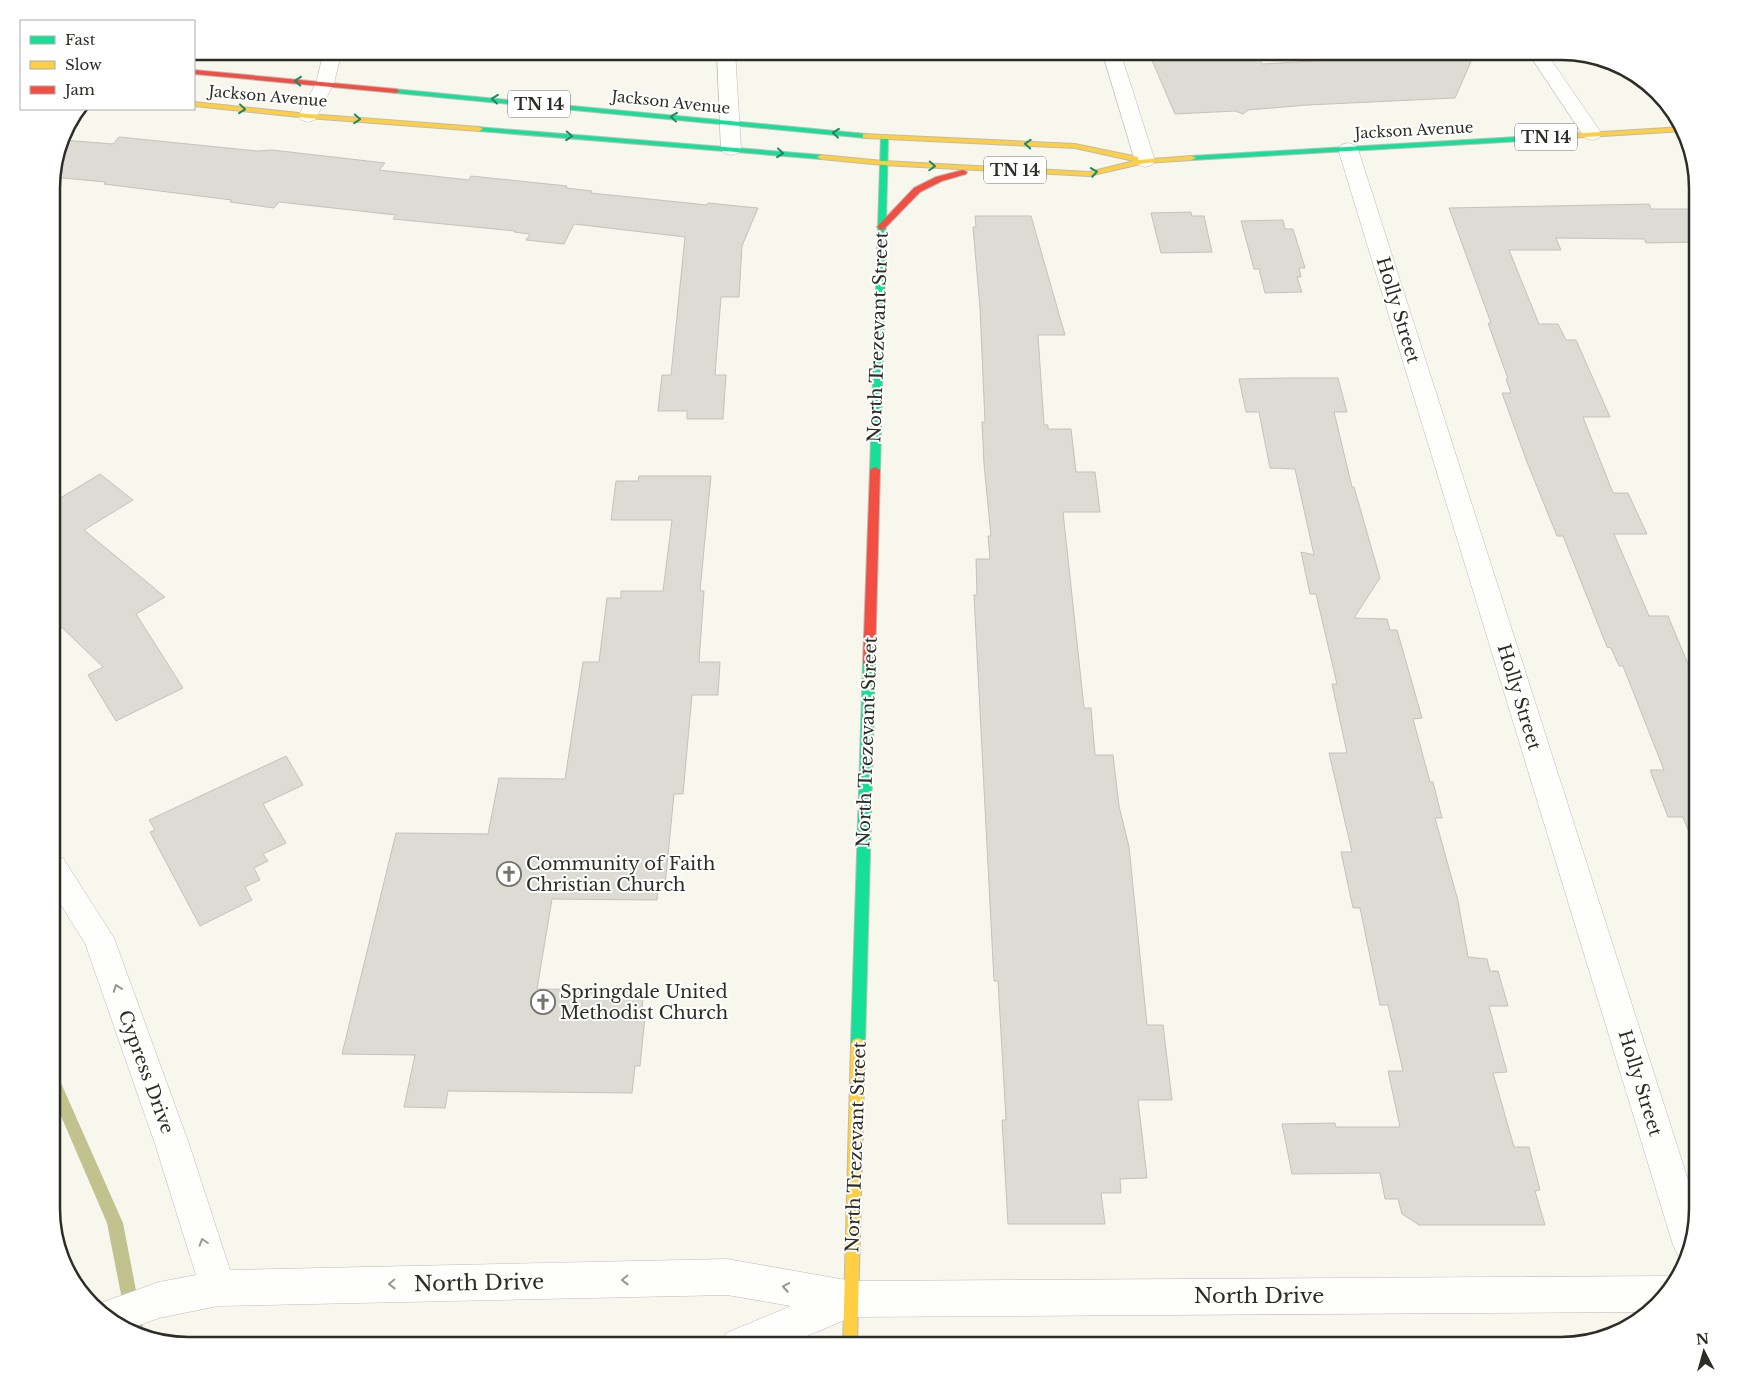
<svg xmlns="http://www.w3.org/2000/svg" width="1749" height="1397" font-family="'Libre Baskerville',serif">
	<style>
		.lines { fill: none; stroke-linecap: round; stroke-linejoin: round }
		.stream { fill: #c2c28f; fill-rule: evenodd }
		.building { fill: #dcdcd4; stroke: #c3c3bc }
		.street-casing { stroke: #bcbcb5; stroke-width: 1 }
		.fast-casing { stroke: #bcbcb5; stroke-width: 2 }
		.slow-casing { stroke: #bcbcb5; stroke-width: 2 }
		.jam-casing { stroke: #bcbcb5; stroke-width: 2 }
		.street { fill: #fefefc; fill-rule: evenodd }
		.fast { fill: #16e098; fill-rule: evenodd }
		.slow { fill: #ffcf43; fill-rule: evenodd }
		.jam { fill: #f24e42; fill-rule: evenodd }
		.oneway { stroke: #228660 }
		.oneway2 { stroke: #969692 }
		.labels { text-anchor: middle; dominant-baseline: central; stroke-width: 4; stroke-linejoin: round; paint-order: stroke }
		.far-street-label { font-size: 15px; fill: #2d2d27; stroke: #fff }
		.shield { fill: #fff; stroke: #6c6c68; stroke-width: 1 }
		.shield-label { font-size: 16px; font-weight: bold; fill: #2d2d27 }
		.street-label { font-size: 18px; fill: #2d2d27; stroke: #fff }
		.poi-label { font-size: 18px; fill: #2d2d27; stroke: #fff; text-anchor: start }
		.near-street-label { font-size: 21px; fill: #2d2d27; stroke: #fff }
		.rim { fill: none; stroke: #2d2d27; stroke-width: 2.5 }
	</style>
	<rect width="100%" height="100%" fill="#f7f7ee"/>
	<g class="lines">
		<polygon class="stream" points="52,1072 57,1074 123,1223 145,1337 136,1335 128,1330 107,1223 52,1095"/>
	</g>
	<g class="building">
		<polygon points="1203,51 1256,51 1262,64 1350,59 1346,51 1423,51 1425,56 1445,55 1447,58 1473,57 1455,98 1308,105 1248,110 1243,114 1235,111 1175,114 1151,58 1205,56"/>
		<polygon points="119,137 257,151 272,150 385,163 379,170 469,180 471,176 567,186 566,188 592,191 591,193 707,205 708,203 758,208 742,246 739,297 721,297 715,375 726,375 723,419 687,419 687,411 658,411 662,375 671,375 685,237 574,224 564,244 526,240 530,234 514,232 515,231 393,219 396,215 279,202 274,208 230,202 232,200 104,184 106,182 52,177 62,140 113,144"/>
		<polygon points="1649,204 1651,209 1698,209 1698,242 1646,243 1644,239 1556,238 1561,250 1509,250 1539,324 1558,324 1566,340 1576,340 1610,417 1583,417 1613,493 1628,493 1647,534 1614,534 1649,616 1668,616 1698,688 1698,849 1696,850 1683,817 1668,817 1650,770 1664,770 1623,666 1619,666 1611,648 1607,647 1563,536 1557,536 1527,462 1502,393 1511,393 1506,379 1508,379 1488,323 1491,323 1449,208"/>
		<polygon points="1191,212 1192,216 1204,216 1212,252 1161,253 1151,213"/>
		<polygon points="975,216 1031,216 1065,335 1038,335 1044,425 1048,425 1048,429 1071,429 1076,472 1095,472 1100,512 1063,512 1084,708 1091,708 1095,755 1113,755 1119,806 1129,847 1147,1025 1163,1025 1172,1100 1138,1100 1147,1178 1120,1179 1121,1193 1101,1193 1105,1224 1008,1224 1002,1120 1006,1120 998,981 994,981 974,595 977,595 976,559 990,559 988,536 991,536 984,464 982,422 985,422 980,308 973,227 976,227"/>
		<polygon points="1283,220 1285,229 1293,229 1305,268 1299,268 1301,277 1297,277 1302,292 1265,293 1259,269 1254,269 1241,221"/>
		<polygon points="1287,378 1338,378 1347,412 1334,412 1352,487 1354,487 1380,578 1354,618 1387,619 1390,630 1397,630 1422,718 1413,719 1430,782 1433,782 1442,818 1435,818 1458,901 1468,957 1487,959 1490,971 1498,971 1508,1006 1489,1006 1507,1072 1493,1073 1514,1147 1529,1147 1540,1190 1535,1191 1545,1225 1419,1225 1402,1214 1398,1199 1385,1199 1380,1173 1292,1174 1282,1124 1335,1123 1336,1127 1400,1127 1388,1071 1403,1071 1388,1005 1380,1005 1360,908 1353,908 1341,852 1352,852 1329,753 1347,753 1332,684 1337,684 1316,594 1310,594 1301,552 1314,555 1295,469 1270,468 1259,412 1246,412 1239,379"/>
		<polygon points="100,474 133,500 84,530 165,597 136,614 183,688 116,721 88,675 103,667 52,618 52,503"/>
		<polygon points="639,476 711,476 700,591 704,591 699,662 720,662 718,695 692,695 683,794 674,794 665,886 658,886 657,900 552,899 537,989 644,990 641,1016 645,1017 640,1066 635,1066 632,1093 448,1091 445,1108 404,1107 415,1055 342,1054 396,833 488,834 499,778 565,779 583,662 599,662 607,598 621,598 621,591 663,591 672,520 611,520 616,481 638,481"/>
		<polygon points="286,756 303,785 263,804 286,843 263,854 268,861 254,868 260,880 245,887 252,900 200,926 150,832 155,830 149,820"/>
	</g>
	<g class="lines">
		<defs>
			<g id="street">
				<polygon points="324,51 342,51 334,83 315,120 308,122 301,120 298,116 316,83"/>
				<polygon points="717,51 735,51 741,149 738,153 731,155 724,153 721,149"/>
				<polygon points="1102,51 1120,51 1155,161 1152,165 1145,167 1138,165 1135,161"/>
				<polygon points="1527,51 1545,51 1602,134 1599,138 1592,140 1585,138"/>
				<polygon points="1348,143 1355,145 1358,149 1698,1211 1688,1261 1679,1257 1673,1245 1338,149 1341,145"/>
				<polygon points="52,855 63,858 114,938 189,1144 230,1270 727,1259 852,1281 1667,1276 1676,1280 1664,1299 1647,1312 852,1317 783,1346 721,1346 726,1333 791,1306 727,1295 218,1306 159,1318 126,1330 98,1312 94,1307 95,1305 159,1282 196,1275 155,1144 85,943 52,891"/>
			</g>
			<g id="fast">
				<polygon points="393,89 866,134 870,136 866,138 396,93 392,91"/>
				<polygon points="476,127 821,155 825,157 821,159 479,131 475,129"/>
				<polygon points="1553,135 1557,137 1556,139 1192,160 1188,158 1192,156"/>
				<polygon points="881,136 888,138 880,470 875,473 870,470"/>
				<polygon points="869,659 875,663 865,1044 863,1048 858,1050 853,1048 851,1044 863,663"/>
			</g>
			<g id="slow">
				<polygon points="194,102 308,114 479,127 483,129 479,131 308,118 194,106"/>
				<polygon points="1683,127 1685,131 1553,139 1549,137 1553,135"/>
				<polygon points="863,134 1075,144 1138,157 1138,160 1192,156 1196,158 1192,160 1145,163 1089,176 883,165 821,159 817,157 821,155 883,161 1089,172 1134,161 1075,148 866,138 863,138"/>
				<polygon points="858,1038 863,1040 865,1044 857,1346 843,1346 851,1044 853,1040"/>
			</g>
			<g id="jam">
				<polygon points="194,70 396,89 400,91 396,93 194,74"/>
				<polygon points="963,170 967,172 966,174 942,181 920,192 884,229 881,230 877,227 914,188 936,177"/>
				<polygon points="875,467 880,470 875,663 869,667 863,663 870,470"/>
			</g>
		</defs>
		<use href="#street" class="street-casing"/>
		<use href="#fast" class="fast-casing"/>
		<use href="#slow" class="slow-casing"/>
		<use href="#jam" class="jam-casing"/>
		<use href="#street" class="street"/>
		<use href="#fast" class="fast"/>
		<use href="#slow" class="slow"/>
		<use href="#jam" class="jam"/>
	</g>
	<defs><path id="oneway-chevron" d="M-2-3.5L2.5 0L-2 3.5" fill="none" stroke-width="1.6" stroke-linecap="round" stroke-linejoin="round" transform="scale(1.25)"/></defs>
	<g class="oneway">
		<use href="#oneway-chevron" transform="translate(298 81) rotate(-175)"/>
		<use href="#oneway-chevron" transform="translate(495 99) rotate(-174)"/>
		<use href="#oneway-chevron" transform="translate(242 109) rotate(6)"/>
		<use href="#oneway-chevron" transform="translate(674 117) rotate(-174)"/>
		<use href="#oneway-chevron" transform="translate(357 119) rotate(4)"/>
		<use href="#oneway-chevron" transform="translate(836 133) rotate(-174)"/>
		<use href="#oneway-chevron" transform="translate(569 136) rotate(4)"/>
		<use href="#oneway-chevron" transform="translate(1028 144) rotate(-177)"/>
		<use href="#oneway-chevron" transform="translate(780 153) rotate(6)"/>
		<use href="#oneway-chevron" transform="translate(932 166) rotate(3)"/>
		<use href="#oneway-chevron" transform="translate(1094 172) rotate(-9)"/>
	</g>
	<g class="oneway2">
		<use href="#oneway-chevron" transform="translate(117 988) rotate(-110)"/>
		<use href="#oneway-chevron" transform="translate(203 1242) rotate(-108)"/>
		<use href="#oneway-chevron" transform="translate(625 1280) rotate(179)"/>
		<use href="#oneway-chevron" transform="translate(392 1284) rotate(179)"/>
		<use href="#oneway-chevron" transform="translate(786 1287) rotate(-170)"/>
	</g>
	<defs>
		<symbol id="church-ring" viewBox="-11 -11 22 22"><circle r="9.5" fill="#fff" stroke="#74746d" stroke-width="1.5"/><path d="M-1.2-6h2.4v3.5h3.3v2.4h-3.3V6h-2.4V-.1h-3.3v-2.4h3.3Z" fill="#74746d"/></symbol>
	</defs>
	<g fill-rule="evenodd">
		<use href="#church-ring" x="495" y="860" width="28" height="28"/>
		<use href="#church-ring" x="529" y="988" width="28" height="28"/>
	</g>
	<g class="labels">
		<g class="far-street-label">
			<text transform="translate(268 96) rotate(5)">Jackson Avenue</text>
			<text transform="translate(671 102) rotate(6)">Jackson Avenue</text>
			<text transform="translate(1414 130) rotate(-3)">Jackson Avenue</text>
		</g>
		<g class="shield">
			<rect x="508" y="90.5" width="62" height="27" rx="4"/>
			<rect x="1515" y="123.5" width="62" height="27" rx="4"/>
			<rect x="984" y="156.5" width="62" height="27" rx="4"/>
		</g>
		<g class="shield-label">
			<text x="539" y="104">TN 14</text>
			<text x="1546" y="137">TN 14</text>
			<text x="1015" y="170">TN 14</text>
		</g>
		<g class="street-label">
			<text transform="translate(1398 310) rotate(73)">Holly Street</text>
			<text transform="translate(878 337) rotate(-88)">North Trezevant Street</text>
			<text transform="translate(1519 697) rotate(73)">Holly Street</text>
			<text transform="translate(867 742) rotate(-88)">North Trezevant Street</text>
			<text transform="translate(146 1072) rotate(70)">Cypress Drive</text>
			<text transform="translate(1640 1083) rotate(73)">Holly Street</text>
			<text transform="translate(856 1147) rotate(-88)">North Trezevant Street</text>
		</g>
		<g class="poi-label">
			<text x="526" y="864">Community of Faith<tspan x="526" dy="21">Christian Church</tspan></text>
			<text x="560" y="992">Springdale United<tspan x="560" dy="21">Methodist Church</tspan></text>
		</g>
		<g class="near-street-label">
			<text transform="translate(479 1283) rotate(-1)">North Drive</text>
			<text x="1259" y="1296">North Drive</text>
		</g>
	</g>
	<path d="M0 0H1749V1397H0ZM188 60H1561A128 128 0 0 1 1689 188V1209A128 128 0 0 1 1561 1337H188A128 128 0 0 1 60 1209V188A128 128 0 0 1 188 60Z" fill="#fff" fill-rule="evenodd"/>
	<path class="rim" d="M188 60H1561A128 128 0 0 1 1689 188V1209A128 128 0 0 1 1561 1337H188A128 128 0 0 1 60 1209V188A128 128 0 0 1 188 60Z"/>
	<rect x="20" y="20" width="175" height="90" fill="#ffffff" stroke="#ababa9"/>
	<rect x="30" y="36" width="25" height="8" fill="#16e098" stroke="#ababa9"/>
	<text x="65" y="45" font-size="15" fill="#2d2d27">Fast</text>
	<rect x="30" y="61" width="25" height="8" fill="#ffcf43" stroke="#ababa9"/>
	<text x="65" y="70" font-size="15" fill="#2d2d27">Slow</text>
	<rect x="30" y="86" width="25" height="8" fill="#f24e42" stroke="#ababa9"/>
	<text x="65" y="95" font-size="15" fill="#2d2d27">Jam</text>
	<g transform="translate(1704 1352) rotate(354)" stroke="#ffffff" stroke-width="4" paint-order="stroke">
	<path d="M0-4L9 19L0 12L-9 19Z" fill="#2d2d27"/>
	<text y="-8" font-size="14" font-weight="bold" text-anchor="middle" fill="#2d2d27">N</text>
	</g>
</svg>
